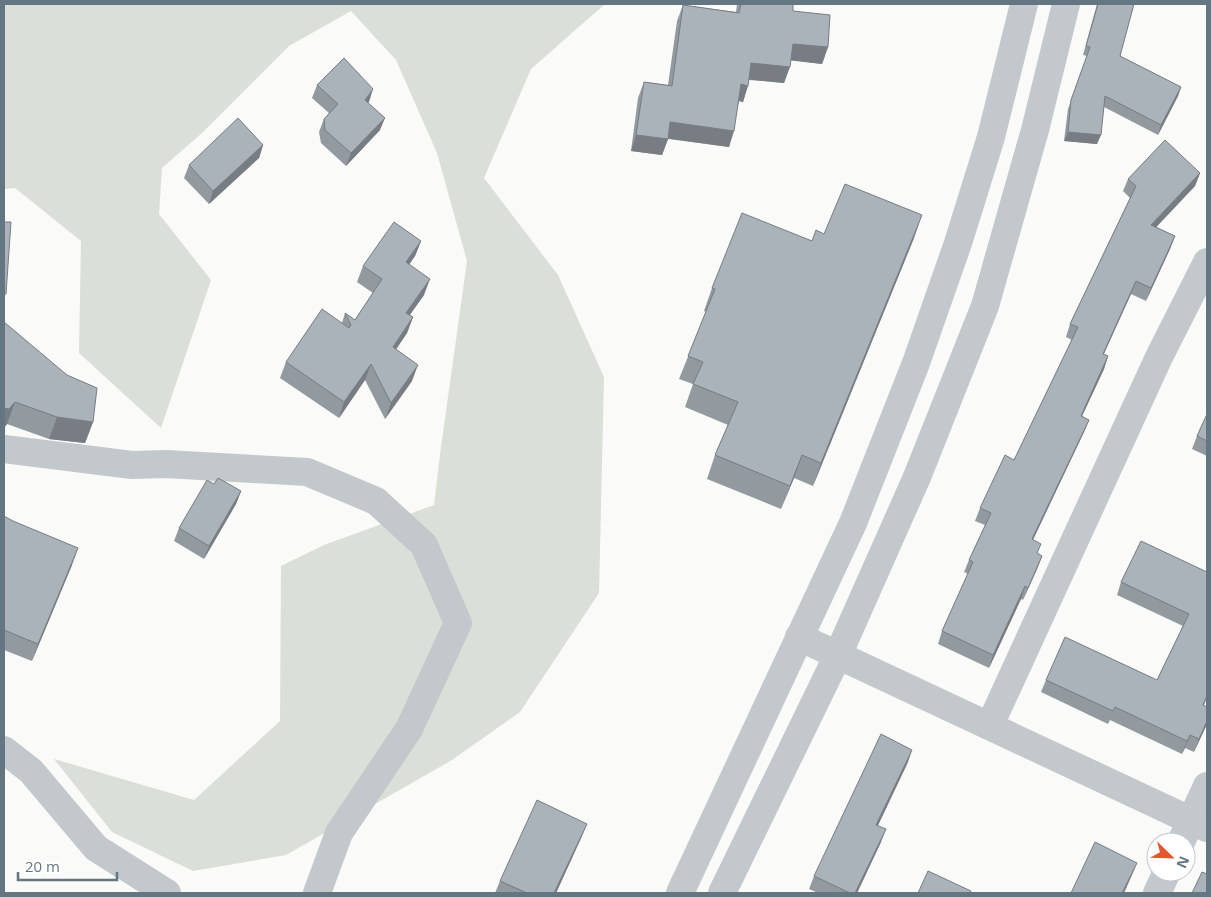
<svg xmlns="http://www.w3.org/2000/svg" width="1211" height="897" font-family="'Open Sans',sans-serif">
	<style>
		.green { fill: #dadfd7 }
		.lines { fill: none; stroke-linecap: round; stroke-linejoin: round }
		.minor { stroke: #c3c8cc; stroke-width: 28 }
		.tertiary { stroke: #c3c8cc; stroke-width: 28 }
		.wall { fill: #929a9f }
		.shaded-wall { fill: #777d82 }
		.building { fill: #aab3b9; stroke: #777d82 }
	</style>
	<rect width="100%" height="100%" fill="#fafaf8"/>
	<polygon class="green" points="4,4 605,4 531,69 484,178 558,275 604,377 599,593 520,712 452,760 286,855 193,871 112,832 54,759 194,800 280,721 281,566 324,545 434,505 441,447 467,261 437,153 396,60 351,11 289,46 202,133 162,168 159,214 211,280 161,428 79,353 81,241 15,188 4,189"/>
	<g class="lines">
		<g class="minor">
			<polyline points="4,449 132,465 166,464 307,472 376,501 424,545 458,623 409,729 339,833 317,893"/>
			<polyline points="990,725 1159,357 1207,262"/>
			<polyline points="4,750 31,771 96,848 167,893"/>
			<polyline points="1181,842 1207,786"/>
			<polyline points="1157,893 1167,872"/>
		</g>
		<g class="tertiary">
			<polyline points="799,637 1207,828"/>
			<polyline points="680,893 853,523 916,363 958,243 991,137 1024,4"/>
			<polyline points="722,893 838,655 917,477 985,306 1035,130 1066,4"/>
		</g>
	</g>
	<g class="wall">
		<polygon points="737,4 793,4 793,11 828,47 822,64 791,60 784,83 749,80 743,102 739,101 729,147 668,139 662,155 631,151 638,98 644,82 668,85 677,21 683,5 736,12"/>
		<polygon points="1097,4 1134,4 1120,56 1181,87 1178,96 1158,135 1104,107 1097,144 1064,141 1068,109 1087,56 1083,55"/>
		<polygon points="317,85 368,103 380,130 346,166 321,143 319,132 324,119 329,113 312,98"/>
		<polygon points="263,145 259,158 209,204 184,178 189,165"/>
		<polygon points="1200,173 1195,186 1156,227 1175,236 1170,249 1146,301 1131,294 1104,354 1108,356 1104,369 1082,416 1089,420 1084,432 1033,540 1038,554 1042,556 1037,569 1023,600 1021,599 989,668 938,644 942,631 968,574 964,572 969,560 985,525 975,521 980,508 1014,460 1072,340 1066,337 1070,324 1130,198 1123,191 1128,179"/>
		<polygon points="824,234 914,238 813,486 794,478 781,509 707,479 715,455 728,425 685,407 693,384 679,379 706,312 704,311 712,288 812,241"/>
		<polygon points="421,241 415,256 409,264 424,295 410,315 413,317 407,333 396,349 412,381 385,419 365,380 339,418 280,378 286,362 342,323 345,313 355,320 373,293 357,282 363,266"/>
		<polygon points="4,322 93,422 85,443 49,439 7,424 4,428"/>
		<polygon points="1207,414 1207,456 1192,449 1197,436"/>
		<polygon points="241,491 236,504 204,559 174,541 179,528"/>
		<polygon points="4,516 72,565 32,661 4,650"/>
		<polygon points="1207,572 1207,698 1204,705 1207,724 1194,752 1185,748 1182,754 1110,720 1108,724 1041,692 1046,680 1157,680 1183,626 1117,595 1121,582"/>
		<polygon points="908,762 878,825 881,842 857,893 818,893 809,889 814,876"/>
		<polygon points="582,836 556,893 495,893 500,881"/>
	</g>
	<g class="shaded-wall">
		<polygon points="793,44 828,47 822,64 787,60"/>
		<polygon points="751,63 790,67 784,83 746,79"/>
		<polygon points="741,84 748,86 743,102 735,100"/>
		<polygon points="1181,87 1178,96 1158,135 1161,125"/>
		<polygon points="373,89 369,102 360,112 365,100"/>
		<polygon points="385,118 380,130 346,166 351,153"/>
		<polygon points="670,122 734,131 729,147 665,138"/>
		<polygon points="1068,132 1101,135 1097,144 1064,141"/>
		<polygon points="636,135 668,139 662,155 631,151"/>
		<polygon points="263,145 259,158 209,204 213,191"/>
		<polygon points="1200,173 1195,186 1146,238 1151,225"/>
		<polygon points="922,215 914,238 813,486 821,463"/>
		<polygon points="1175,236 1170,249 1146,301 1151,288"/>
		<polygon points="421,241 415,256 400,278 406,262"/>
		<polygon points="430,279 424,295 400,328 406,313"/>
		<polygon points="1136,281 1131,294 1098,366 1103,354"/>
		<polygon points="413,317 407,333 387,363 393,347"/>
		<polygon points="1108,356 1104,369 1076,429 1081,416"/>
		<polygon points="371,364 365,380 339,418 344,402"/>
		<polygon points="418,365 412,381 385,419 391,403"/>
		<polygon points="15,402 7,424 4,428 4,408"/>
		<polygon points="57,417 93,422 85,443 49,439"/>
		<polygon points="1089,420 1084,432 1027,552 1032,539"/>
		<polygon points="802,455 794,478 781,509 790,486"/>
		<polygon points="241,491 236,504 204,559 209,546"/>
		<polygon points="78,548 72,565 32,661 38,644"/>
		<polygon points="1042,556 1037,569 1023,600 1028,588"/>
		<polygon points="1025,586 1021,599 989,668 993,655"/>
		<polygon points="1207,721 1207,724 1194,752 1199,739"/>
		<polygon points="1190,735 1185,748 1182,754 1187,741"/>
		<polygon points="912,750 908,762 872,838 876,825"/>
		<polygon points="587,824 582,836 556,893 554,893"/>
		<polygon points="886,829 881,842 857,893 855,893"/>
		<polygon points="1137,863 1132,875 1124,893 1122,893"/>
	</g>
	<g class="building">
		<polygon points="741,4 793,4 793,11 830,15 828,47 793,44 790,67 751,63 748,86 741,84 734,131 670,122 668,139 636,135 644,82 672,86 683,5 739,13"/>
		<polygon points="1098,4 1134,4 1120,56 1181,87 1161,125 1105,96 1101,135 1068,132 1071,100 1090,47 1086,46"/>
		<polygon points="344,58 373,89 365,100 385,118 351,153 325,130 324,119 338,104 317,85"/>
		<polygon points="238,118 263,145 213,191 189,165"/>
		<polygon points="1165,140 1200,173 1151,225 1175,236 1151,288 1136,281 1103,354 1108,356 1081,416 1089,420 1032,539 1041,544 1037,553 1042,556 1028,588 1025,586 993,655 942,631 973,562 969,560 991,513 980,508 1005,455 1014,460 1078,327 1070,324 1136,186 1128,179"/>
		<polygon points="845,184 922,215 821,463 802,455 790,486 715,455 738,402 693,384 703,362 688,356 715,289 712,288 742,213 812,241 816,230 824,234"/>
		<polygon points="4,222 11,222 6,294 4,294"/>
		<polygon points="394,222 421,241 406,262 430,279 406,313 413,317 393,347 418,365 391,403 371,364 344,402 286,362 322,309 349,328 351,325 345,313 355,320 382,279 363,266"/>
		<polygon points="4,322 67,375 97,388 93,422 57,417 15,402 9,409 4,408"/>
		<polygon points="1207,414 1207,441 1197,436"/>
		<polygon points="218,478 241,491 209,546 179,528 207,480 214,484"/>
		<polygon points="4,516 13,521 78,548 38,644 4,630"/>
		<polygon points="1141,541 1207,572 1207,696 1203,705 1207,707 1207,721 1199,739 1190,735 1187,741 1115,707 1113,711 1046,680 1065,637 1157,680 1189,614 1121,582"/>
		<polygon points="881,734 912,750 876,825 886,829 855,893 850,893 814,876"/>
		<polygon points="537,800 587,824 554,893 527,893 500,881"/>
		<polygon points="1095,842 1137,863 1122,893 1071,893"/>
		<polygon points="928,871 971,891 970,893 918,893"/>
		<polygon points="1202,872 1207,874 1207,893 1192,893"/>
	</g>
	<rect width="1211" height="897" fill="none" stroke="#657683" stroke-width="10"/>
	<g transform="translate(1171 857) rotate(113)"><circle r="24" fill="#ffffff" stroke="#c1c8cd"/>
	<path d="M0-4L9 19L0 12L-9 19Z" fill="#e4572e"/>
	<text y="-8" font-size="14" font-weight="bold" text-anchor="middle" fill="#657683">N</text>
	</g>
	<path d="M18 872v8h99v-8" fill="none" stroke="#657683" stroke-width="2.5"/>
	<text x="25" y="872" font-size="15" fill="#657683" stroke="#ffffff" stroke-width="4" paint-order="stroke">20 m</text>
</svg>
